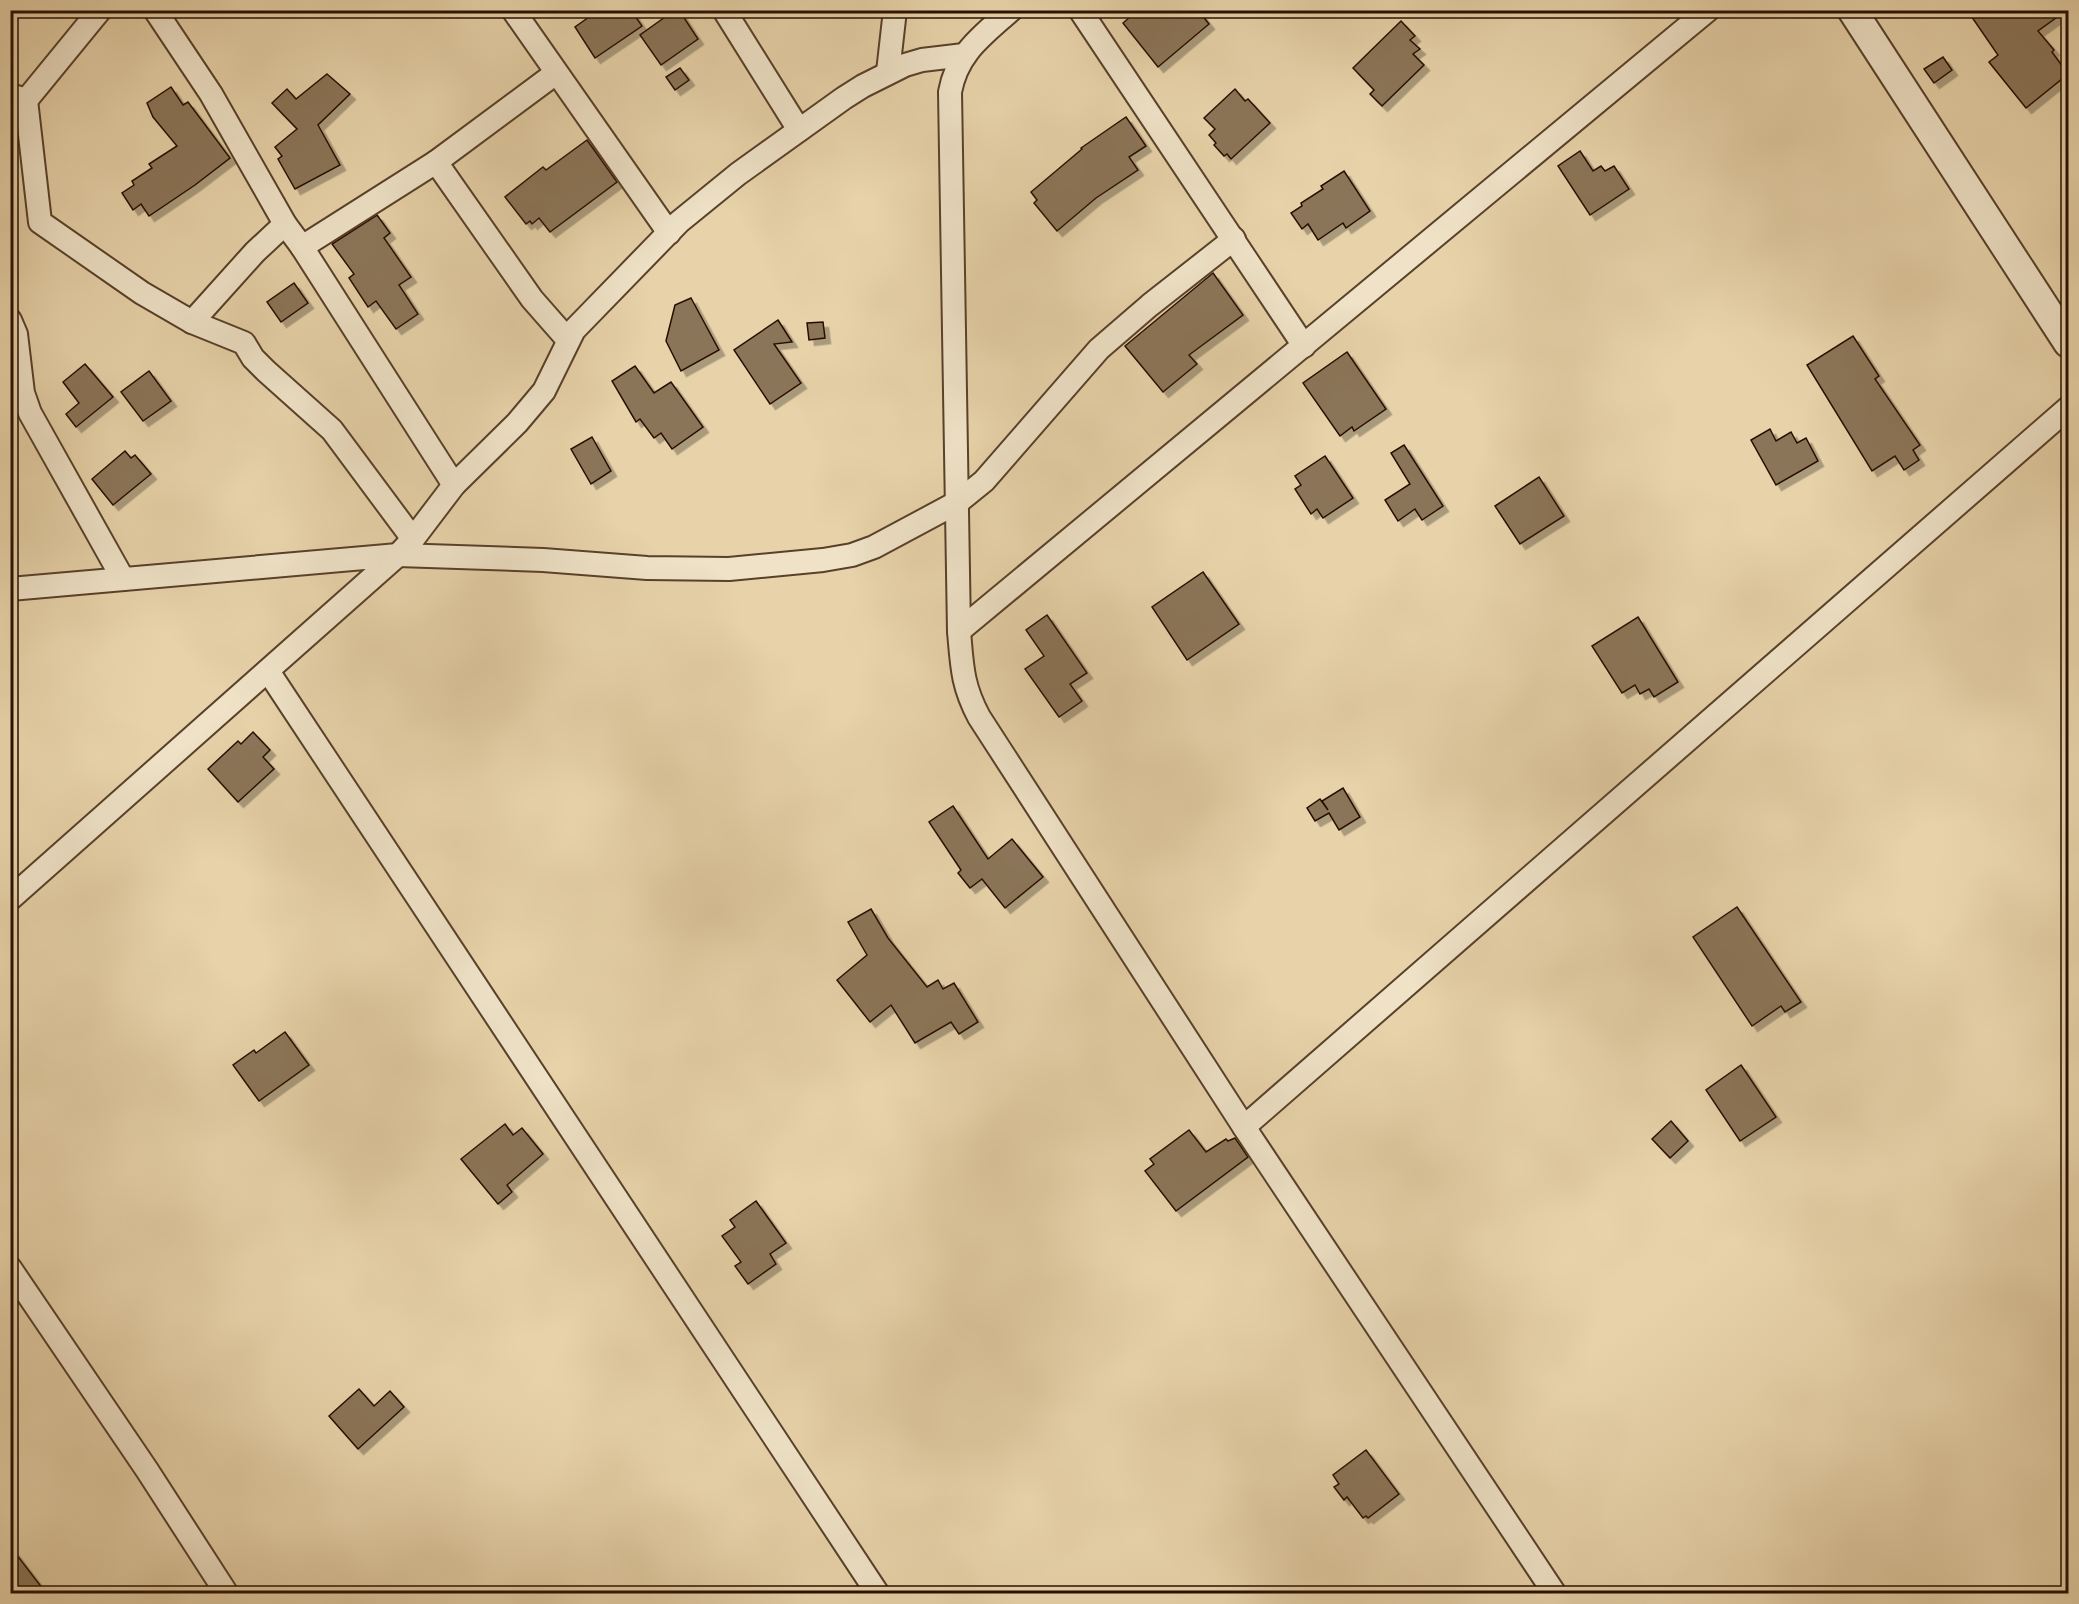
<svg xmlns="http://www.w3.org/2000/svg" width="2079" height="1604" font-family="'Gentium Book Plus',serif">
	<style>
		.building { fill: #8b7558; stroke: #281000; stroke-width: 1.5; filter: url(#shadow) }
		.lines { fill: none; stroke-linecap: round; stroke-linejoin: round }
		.minor-casing { stroke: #58402a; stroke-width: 26 }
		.tertiary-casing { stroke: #58402a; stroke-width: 32 }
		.minor { stroke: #efe2c7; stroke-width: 22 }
		.tertiary { stroke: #efe2c7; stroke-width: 28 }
	</style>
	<defs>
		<filter id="shadow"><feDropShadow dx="5.5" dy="5.5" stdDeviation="0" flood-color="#0004"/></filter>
	</defs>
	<rect width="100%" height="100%" fill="#e7d2a9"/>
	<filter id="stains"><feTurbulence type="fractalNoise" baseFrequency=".00333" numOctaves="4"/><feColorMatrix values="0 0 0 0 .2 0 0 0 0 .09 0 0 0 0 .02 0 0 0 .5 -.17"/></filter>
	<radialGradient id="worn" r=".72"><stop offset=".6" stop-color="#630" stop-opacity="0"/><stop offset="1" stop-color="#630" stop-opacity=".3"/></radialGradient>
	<g class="building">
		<polygon points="599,10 631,10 642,26 595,58 575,27"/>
		<polygon points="675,10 679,10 698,39 661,65 640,35"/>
		<polygon points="1138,10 1198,10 1209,24 1158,67 1123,23"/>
		<polygon points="1967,10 2067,10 2038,31 2054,50 2052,52 2068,74 2026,108 1989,62 1998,55"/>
		<polygon points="1401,21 1415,36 1410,40 1420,49 1413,54 1424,65 1382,106 1370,94 1374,90 1353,68"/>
		<polygon points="1943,57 1952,70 1934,83 1924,69"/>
		<polygon points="680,68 689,80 675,90 666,77"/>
		<polygon points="327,74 350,94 318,125 340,165 295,189 278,159 282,156 275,147 297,129 272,103 287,89 296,99"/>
		<polygon points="171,87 183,105 188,102 230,158 195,185 149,216 141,204 133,210 122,193 134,185 132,181 152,168 149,164 177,146 153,117 147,103"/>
		<polygon points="1235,89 1245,101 1248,99 1270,123 1231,159 1227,154 1224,156 1214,145 1216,143 1209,135 1215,129 1204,118"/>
		<polygon points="1126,117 1146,146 1129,157 1138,170 1096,198 1057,231 1034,203 1037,200 1031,192 1082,149 1081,148"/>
		<polygon points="587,140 617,182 550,232 539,218 532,224 530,221 526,224 505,197 543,167 546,170"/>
		<polygon points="1580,151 1593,171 1601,166 1605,171 1614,166 1629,189 1590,215 1558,166"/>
		<polygon points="1344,171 1370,211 1346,228 1343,223 1318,240 1308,224 1302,229 1291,213 1302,206 1301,203 1323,189 1321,186"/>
		<polygon points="377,215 390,233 384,238 411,277 399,285 418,314 396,329 376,301 368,307 349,278 354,274 332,244"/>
		<polygon points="1213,273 1243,315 1189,355 1197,364 1163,392 1125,346"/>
		<polygon points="294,283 308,303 281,322 267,302"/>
		<polygon points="691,298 719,350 681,371 666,341 675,305"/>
		<polygon points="778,320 792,342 774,344 801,383 770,404 734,350"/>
		<polygon points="823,322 825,338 809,340 807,323"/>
		<polygon points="1853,336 1879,376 1875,379 1920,445 1913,450 1919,460 1904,470 1895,456 1872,471 1807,365"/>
		<polygon points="1347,352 1386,409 1354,431 1352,427 1340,436 1303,383"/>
		<polygon points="85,364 113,397 76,427 66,414 79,403 63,382"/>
		<polygon points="635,366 654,393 671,382 703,427 672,449 661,433 654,438 640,419 636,422 612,381"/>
		<polygon points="149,371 171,401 143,421 121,392"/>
		<polygon points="1770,429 1776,441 1791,432 1797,443 1806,438 1818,461 1776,485 1751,440"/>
		<polygon points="592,437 611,471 591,484 571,449"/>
		<polygon points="1404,445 1443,506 1422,520 1415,509 1398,521 1385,500 1410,484 1391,453"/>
		<polygon points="125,451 131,458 135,455 151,474 113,505 92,479"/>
		<polygon points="1325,456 1353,498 1323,518 1317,509 1311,514 1295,489 1301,485 1295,476"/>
		<polygon points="1539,477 1564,516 1520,544 1495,506"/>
		<polygon points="1203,572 1239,624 1187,660 1152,607"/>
		<polygon points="1047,615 1087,673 1070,684 1082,701 1059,717 1025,669 1044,656 1026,630"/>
		<polygon points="1638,617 1678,682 1654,697 1649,689 1640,694 1635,685 1622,693 1592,646"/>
		<polygon points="253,732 270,750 263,757 274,769 238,802 208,769 238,741 241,744"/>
		<polygon points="1343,788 1360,817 1339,830 1329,813 1315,821 1307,808 1320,799 1328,810 1322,801"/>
		<polygon points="953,806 988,859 1012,839 1043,877 1005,908 982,879 970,888 958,873 961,870 929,822"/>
		<polygon points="1737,907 1801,1002 1785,1012 1781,1006 1752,1026 1693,937"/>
		<polygon points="871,909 888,938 927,987 938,980 943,989 954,983 978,1022 959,1034 951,1022 915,1043 891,1005 870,1022 837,980 867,955 848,922"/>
		<polygon points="285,1032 309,1065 259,1101 233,1065 254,1050 256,1053"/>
		<polygon points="1741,1065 1776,1117 1740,1141 1706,1090"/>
		<polygon points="1671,1121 1688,1141 1670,1158 1652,1139"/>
		<polygon points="505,1124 513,1135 522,1128 543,1154 507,1185 512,1192 498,1204 461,1159"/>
		<polygon points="1189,1130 1206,1152 1226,1139 1228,1141 1235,1138 1248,1157 1176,1211 1145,1171 1154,1164 1150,1159"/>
		<polygon points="756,1201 786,1243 770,1254 776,1264 748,1284 735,1266 741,1262 722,1236 735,1227 730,1220"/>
		<polygon points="359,1389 374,1406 390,1391 404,1407 358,1449 329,1416"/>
		<polygon points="1366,1450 1399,1494 1368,1518 1366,1516 1363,1518 1347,1497 1344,1500 1334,1487 1339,1484 1333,1475"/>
		<polygon points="10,1546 46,1593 10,1593"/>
	</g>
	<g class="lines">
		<defs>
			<g id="minor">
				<polyline points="155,10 211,94 285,224 302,247 454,485"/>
				<polyline points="513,10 669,233"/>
				<polyline points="724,10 799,130"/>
				<path d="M 1011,10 C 982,36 957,53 950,92 L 959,631 C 962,666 962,685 979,717 L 1244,1127 L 1555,1594"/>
				<polyline points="1080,10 1304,346"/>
				<polyline points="888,72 895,10"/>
				<polyline points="10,95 26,100 40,222 142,293 192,322 244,343 253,358 266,371 332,430 413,539"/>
				<polyline points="10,120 100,10"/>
				<polyline points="436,162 532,299 568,340"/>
				<polyline points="302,247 436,162 556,73"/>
				<polyline points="10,320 16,334 23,393 30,413 123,579"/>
				<polyline points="192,322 255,252 285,224"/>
				<polyline points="398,555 543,560 647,568 729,569 823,560 852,555 874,547 958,502 984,481 1099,349 1150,305 1234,239"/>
				<polyline points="398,555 413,539 454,485 517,423 544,391 574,330 679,222 738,174 844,98 863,86 905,65 922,60 964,55"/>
				<polyline points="10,589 398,555 10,899"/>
				<polyline points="959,631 1708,10"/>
				<polyline points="268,671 878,1594"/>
				<polyline points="1244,1127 2068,408"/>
				<polyline points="10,1268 147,1470 227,1594"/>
			</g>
			<polyline id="tertiary" points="1852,10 2068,343"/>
		</defs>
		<use href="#minor" class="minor-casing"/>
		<use href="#tertiary" class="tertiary-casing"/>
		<use href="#minor" class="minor"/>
		<use href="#tertiary" class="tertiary"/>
	</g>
	<rect width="2079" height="1604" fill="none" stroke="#e7d2a9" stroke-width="36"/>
	<rect x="12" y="12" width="2055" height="1580" fill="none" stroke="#281000" stroke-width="3"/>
	<rect x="18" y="18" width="2043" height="1568" fill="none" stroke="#281000" stroke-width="1.5"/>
	<rect width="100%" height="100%" filter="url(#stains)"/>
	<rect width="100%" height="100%" fill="url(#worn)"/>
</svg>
